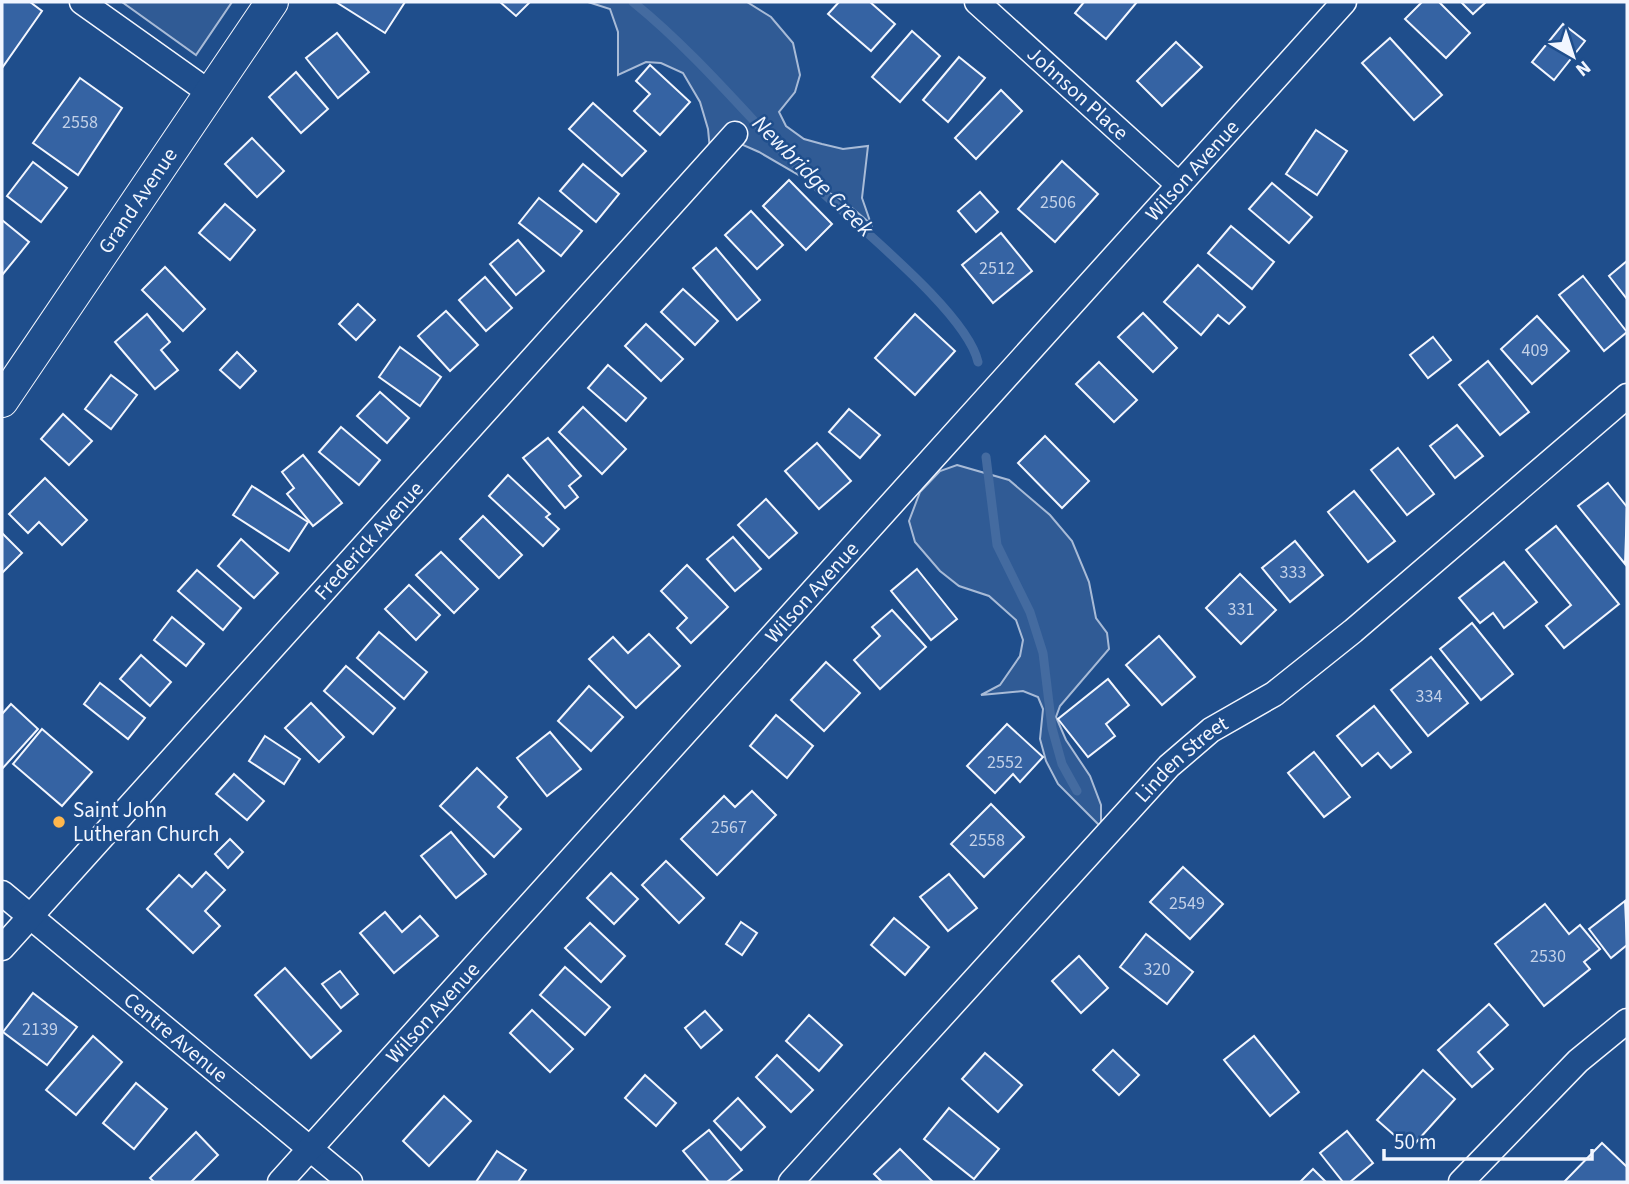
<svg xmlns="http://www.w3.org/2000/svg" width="1629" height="1184" font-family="'Source Sans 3',sans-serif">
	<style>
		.built { fill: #305b95; stroke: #a8bbd7; stroke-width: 2 }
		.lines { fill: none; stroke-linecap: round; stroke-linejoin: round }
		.stream { stroke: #446ba0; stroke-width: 9 }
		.building { fill: #3563a3; stroke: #f2f6ff; stroke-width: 2 }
		.minor-casing { stroke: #f2f6ff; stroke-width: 27 }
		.tertiary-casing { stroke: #f2f6ff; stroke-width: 34 }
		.minor { stroke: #1f4e8c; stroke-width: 24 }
		.tertiary { stroke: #1f4e8c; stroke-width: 32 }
		.poi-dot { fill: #ffb74d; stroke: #1f4e8c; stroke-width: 2.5 }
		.labels { text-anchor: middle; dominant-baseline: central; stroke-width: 5; stroke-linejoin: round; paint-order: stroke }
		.number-label { font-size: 18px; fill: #c3d1e8 }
		.street-label { font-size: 21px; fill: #f2f6ff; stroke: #1f4e8c }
		.poi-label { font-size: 21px; fill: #f2f6ff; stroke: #1f4e8c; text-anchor: start }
		.water-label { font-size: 23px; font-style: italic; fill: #f2f6ff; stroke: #1f4e8c }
	</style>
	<rect width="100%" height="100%" fill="#1f4e8c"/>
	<g class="built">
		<polygon points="122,2 232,2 196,55"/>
		<polygon points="588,2 747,2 771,17 793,43 800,75 795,92 779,112 786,126 804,139 822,144 843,149 868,146 862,198 871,224 845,202 759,152 741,144 710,150 708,129 700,102 683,73 661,63 646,62 618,75 618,32 610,9"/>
		<polygon points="957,465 1009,480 1050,515 1072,541 1089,582 1096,618 1107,633 1109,649 1060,706 1056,717 1066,740 1090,776 1101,805 1101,827 1058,784 1046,761 1040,739 1043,709 1038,697 1023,691 981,695 1000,685 1020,656 1023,640 1016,620 989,596 959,586 940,571 915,542 909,521 920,492 940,471"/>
	</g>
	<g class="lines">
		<g class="stream">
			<path d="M 633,2 C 702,58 758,129 821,191 C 859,228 967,313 978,362"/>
			<polyline points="986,457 997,545 1030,612 1043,653 1052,728 1062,764 1077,791"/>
		</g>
	</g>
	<g class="building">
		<polygon points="2,2 30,2 42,11 2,68"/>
		<polygon points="336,2 405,2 385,33"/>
		<polygon points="500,2 530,2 516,16"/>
		<polygon points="839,2 870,2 895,24 871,51 828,14"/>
		<polygon points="1084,2 1137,2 1106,39 1075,13"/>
		<polygon points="1422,2 1439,2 1470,33 1446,58 1405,19"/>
		<polygon points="1461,2 1486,2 1473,14"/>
		<polygon points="1563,24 1585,41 1554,80 1532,62"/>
		<polygon points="912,31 940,56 900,102 872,77"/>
		<polygon points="337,33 369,72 338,98 306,58"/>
		<polygon points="1390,38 1442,95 1414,120 1362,63"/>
		<polygon points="1176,42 1202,67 1162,106 1137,81"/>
		<polygon points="959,57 985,78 948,122 923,100"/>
		<polygon points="650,65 690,102 660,135 634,111 650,94 636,81"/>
		<polygon points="296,72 328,109 301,133 269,97"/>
		<polygon points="80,78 122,108 78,175 33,143"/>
		<polygon points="1001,90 1022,111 976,159 955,138"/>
		<polygon points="593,103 646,151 622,176 569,129"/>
		<polygon points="1316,130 1347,151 1317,195 1286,174"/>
		<polygon points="252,138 284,171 257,197 225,164"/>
		<polygon points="1062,161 1098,194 1055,242 1018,209"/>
		<polygon points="33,162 67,188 41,222 7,196"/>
		<polygon points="583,164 619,194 596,222 560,191"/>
		<polygon points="789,180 832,224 806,250 763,206"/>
		<polygon points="1272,183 1312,217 1289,243 1249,209"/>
		<polygon points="980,192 998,212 976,232 958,211"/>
		<polygon points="539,198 582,231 561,256 519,223"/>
		<polygon points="225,204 255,230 230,260 199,233"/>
		<polygon points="751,211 783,245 757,269 725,235"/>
		<polygon points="2,220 29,242 3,274 2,273"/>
		<polygon points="1231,226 1274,262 1252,289 1208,253"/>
		<polygon points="1001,233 1032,271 993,303 962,265"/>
		<polygon points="518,240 544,271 516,295 490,264"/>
		<polygon points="716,248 760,300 737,320 693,268"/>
		<polygon points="1627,261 1627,299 1609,276"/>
		<polygon points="1198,265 1245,307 1229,324 1218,315 1201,335 1164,302"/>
		<polygon points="165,267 205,309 183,331 142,290"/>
		<polygon points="1583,276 1627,332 1604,351 1559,295"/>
		<polygon points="485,277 512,308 486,331 459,300"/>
		<polygon points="683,289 718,321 695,345 661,312"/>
		<polygon points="358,304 375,320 356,340 339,324"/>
		<polygon points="446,311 478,345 450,371 418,336"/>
		<polygon points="1143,313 1177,348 1153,372 1118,337"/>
		<polygon points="147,314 170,342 161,350 178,370 155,389 115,342"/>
		<polygon points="915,314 955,351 915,395 875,358"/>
		<polygon points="1537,316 1569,351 1532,384 1501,349"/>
		<polygon points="646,324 683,359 661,381 625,346"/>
		<polygon points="1433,337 1451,360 1428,378 1410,355"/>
		<polygon points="400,347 441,377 420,406 379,377"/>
		<polygon points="237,352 256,371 240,388 220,370"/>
		<polygon points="1488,361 1529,412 1500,435 1459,385"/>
		<polygon points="1099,362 1137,400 1114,422 1076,384"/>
		<polygon points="608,365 646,398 626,421 588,388"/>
		<polygon points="111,375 137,395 111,429 85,409"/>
		<polygon points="380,392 409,418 387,443 357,416"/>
		<polygon points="583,407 626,449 602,474 559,432"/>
		<polygon points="849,409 880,435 860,458 829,432"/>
		<polygon points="63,414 92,441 69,465 41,439"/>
		<polygon points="1457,425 1483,456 1455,478 1430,446"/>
		<polygon points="341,427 380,460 359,485 319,452"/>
		<polygon points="1045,436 1089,481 1062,508 1018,463"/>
		<polygon points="548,438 581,476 569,486 578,497 565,508 523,458"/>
		<polygon points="817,443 851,481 819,509 785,471"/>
		<polygon points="1398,448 1434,494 1407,515 1371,470"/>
		<polygon points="303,455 342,503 313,526 287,494 294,488 282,472"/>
		<polygon points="508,475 550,514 546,517 559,529 543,546 489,496"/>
		<polygon points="45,478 87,520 62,545 39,522 28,533 9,514"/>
		<polygon points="1608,483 1627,507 1625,564 1578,506"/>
		<polygon points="252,486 308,522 289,551 233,515"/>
		<polygon points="1354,491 1395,541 1368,562 1328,512"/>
		<polygon points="766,499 797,533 769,558 738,525"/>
		<polygon points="483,516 522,555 499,578 460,539"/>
		<polygon points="1556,526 1619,604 1564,648 1546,626 1571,605 1526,550"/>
		<polygon points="2,533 22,553 2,573"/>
		<polygon points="733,537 761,569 735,591 707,559"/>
		<polygon points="241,539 278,573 254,598 218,566"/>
		<polygon points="1295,541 1323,575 1290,602 1262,568"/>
		<polygon points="441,552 478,589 454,613 416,575"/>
		<polygon points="1504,562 1537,602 1504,628 1493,613 1480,623 1459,598"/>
		<polygon points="687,565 728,607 691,643 677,628 687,618 661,591"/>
		<polygon points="917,569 957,619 931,640 891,591"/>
		<polygon points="197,570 241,608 223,630 178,591"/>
		<polygon points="1240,574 1276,610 1241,644 1206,608"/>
		<polygon points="409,585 440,615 416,640 385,609"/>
		<polygon points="892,610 926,647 880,689 854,660 880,636 872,627"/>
		<polygon points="172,617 204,644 186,666 154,640"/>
		<polygon points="1472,623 1513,674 1481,700 1440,649"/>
		<polygon points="379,632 427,672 404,699 357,658"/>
		<polygon points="649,634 680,666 636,708 589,659 613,637 628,653"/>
		<polygon points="1159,636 1195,677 1162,705 1126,665"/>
		<polygon points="141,655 171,682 150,706 120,679"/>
		<polygon points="1431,657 1468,703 1428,736 1391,690"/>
		<polygon points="826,662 860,693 824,731 791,700"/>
		<polygon points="346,666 395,708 373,734 324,691"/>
		<polygon points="1108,679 1129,705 1106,724 1115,736 1088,757 1058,719"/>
		<polygon points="100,683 145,718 128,739 84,704"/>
		<polygon points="589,686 623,717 591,751 558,721"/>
		<polygon points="311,703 344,737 319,762 285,728"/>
		<polygon points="11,704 38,729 2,769 2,714"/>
		<polygon points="1374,706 1411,752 1391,768 1378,753 1362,766 1337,736"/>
		<polygon points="776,715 813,746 787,778 750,746"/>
		<polygon points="1007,724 1043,757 1020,782 1013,774 995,793 967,766"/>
		<polygon points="42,729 92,772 62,806 13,764"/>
		<polygon points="550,732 581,769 547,796 517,758"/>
		<polygon points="265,736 300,759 284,784 249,761"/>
		<polygon points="1314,752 1350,797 1324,817 1288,773"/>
		<polygon points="477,768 507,797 498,807 521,829 494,857 440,806"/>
		<polygon points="234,774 264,801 247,820 216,794"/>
		<polygon points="752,791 776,815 717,875 681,839 724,796 735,807"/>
		<polygon points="991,804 1024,837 984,877 951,844"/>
		<polygon points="451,832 486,874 456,898 421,856"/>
		<polygon points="230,839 243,852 228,868 215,854"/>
		<polygon points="666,861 704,898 679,923 642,885"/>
		<polygon points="1183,867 1223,904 1190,939 1150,902"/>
		<polygon points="206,872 225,890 205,911 220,926 193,953 147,909 179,875 192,887"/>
		<polygon points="611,873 638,899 614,924 587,898"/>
		<polygon points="949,874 977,908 948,931 920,897"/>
		<polygon points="1625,901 1627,945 1611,958 1589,929"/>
		<polygon points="1545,904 1569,934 1580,925 1600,949 1584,962 1590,969 1544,1006 1495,944"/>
		<polygon points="385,912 402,932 420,916 438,936 394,973 360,933"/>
		<polygon points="894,918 929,947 905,975 871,945"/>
		<polygon points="741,922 757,933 742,955 726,944"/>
		<polygon points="590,923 625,956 601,982 565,948"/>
		<polygon points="1146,934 1193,972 1167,1004 1120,967"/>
		<polygon points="1079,956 1108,988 1081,1013 1052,981"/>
		<polygon points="565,967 610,1007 585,1035 540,995"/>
		<polygon points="285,968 341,1031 311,1058 255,995"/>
		<polygon points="340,971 358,994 341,1008 322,984"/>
		<polygon points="33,993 77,1027 47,1065 3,1032"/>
		<polygon points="1489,1004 1508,1025 1478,1052 1493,1069 1472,1087 1438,1050"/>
		<polygon points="532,1010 573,1049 550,1072 510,1033"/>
		<polygon points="705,1011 722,1030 701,1048 685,1028"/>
		<polygon points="809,1015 842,1045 819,1071 786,1041"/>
		<polygon points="93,1036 122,1062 76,1115 46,1090"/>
		<polygon points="1254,1036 1299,1092 1270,1116 1224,1060"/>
		<polygon points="1113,1050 1139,1075 1119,1095 1093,1070"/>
		<polygon points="985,1053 1022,1085 998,1112 962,1079"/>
		<polygon points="777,1055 813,1090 791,1112 756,1077"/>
		<polygon points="1423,1070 1455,1099 1410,1149 1377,1120"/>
		<polygon points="645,1075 676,1103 656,1126 625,1098"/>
		<polygon points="136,1083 167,1109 134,1149 103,1123"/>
		<polygon points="444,1096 471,1121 429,1166 403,1141"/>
		<polygon points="738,1098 765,1127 741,1150 714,1121"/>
		<polygon points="949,1108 999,1149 974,1179 924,1139"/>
		<polygon points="709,1130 742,1170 727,1182 709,1182 683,1151"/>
		<polygon points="1347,1131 1373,1163 1350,1182 1343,1182 1320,1153"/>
		<polygon points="196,1132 218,1155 191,1182 154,1182 150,1178"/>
		<polygon points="1602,1143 1627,1167 1627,1182 1564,1182"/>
		<polygon points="900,1149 933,1182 882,1182 874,1174"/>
		<polygon points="497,1151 526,1170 518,1182 476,1182"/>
		<polygon points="1313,1169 1326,1182 1300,1182"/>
	</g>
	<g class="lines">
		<defs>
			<g id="minor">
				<polyline points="82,2 210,93"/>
				<path id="s1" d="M 977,2 L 1179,185"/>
				<path id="s2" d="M 2,893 L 350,1182"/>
				<path id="s3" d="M 2,948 L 735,134"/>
				<path id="s4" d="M 280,1182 L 1344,2"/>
				<path id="s5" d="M 791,1182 L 1169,766 L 1211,730 L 1274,694 L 1353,631 L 1627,396"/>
				<polyline points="1461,1182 1578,1061 1627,1021"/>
			</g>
			<g id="tertiary">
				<path id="s6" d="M 2,401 L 272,2"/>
			</g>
		</defs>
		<use href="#minor" class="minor-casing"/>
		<use href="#tertiary" class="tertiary-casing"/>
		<use href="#minor" class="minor"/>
		<use href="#tertiary" class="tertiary"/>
	</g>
	<circle class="poi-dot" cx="59" cy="822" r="7"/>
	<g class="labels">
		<g class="number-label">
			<text x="80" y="122">2558</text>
			<text x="1058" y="202">2506</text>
			<text x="997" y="268">2512</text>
			<text x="1535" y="350">409</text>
			<text x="1293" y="572">333</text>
			<text x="1241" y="609">331</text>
			<text x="1429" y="696">334</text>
			<text x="1005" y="762">2552</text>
			<text x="729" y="827">2567</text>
			<text x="987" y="840">2558</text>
			<text x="1187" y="903">2549</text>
			<text x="1548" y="956">2530</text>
			<text x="1157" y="969">320</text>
			<text x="40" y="1029">2139</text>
		</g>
		<g class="street-label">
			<text stroke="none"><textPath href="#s1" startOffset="136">Johnson Place</textPath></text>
			<text stroke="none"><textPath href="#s4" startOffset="1362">Wilson Avenue</textPath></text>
			<text stroke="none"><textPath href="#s6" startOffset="242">Grand Avenue</textPath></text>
			<text stroke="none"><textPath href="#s3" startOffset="548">Frederick Avenue</textPath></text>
			<text stroke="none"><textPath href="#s4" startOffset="794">Wilson Avenue</textPath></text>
			<text stroke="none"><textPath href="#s5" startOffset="576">Linden Street</textPath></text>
			<text stroke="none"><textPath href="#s4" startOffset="228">Wilson Avenue</textPath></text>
			<text stroke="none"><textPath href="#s2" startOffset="226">Centre Avenue</textPath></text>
		</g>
		<g class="poi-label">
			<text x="73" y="810">Saint John<tspan x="73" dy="24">Lutheran Church</tspan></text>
		</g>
		<g class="water-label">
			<text transform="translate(813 176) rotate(45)">Newbridge Creek</text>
		</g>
	</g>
	<rect width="1629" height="1184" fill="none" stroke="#f2f6ff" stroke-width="7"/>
	<g transform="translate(1573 56) rotate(141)" stroke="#1f4e8c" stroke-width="5" paint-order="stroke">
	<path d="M0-5L12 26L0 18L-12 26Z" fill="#f2f6ff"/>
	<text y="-10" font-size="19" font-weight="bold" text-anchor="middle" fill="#f2f6ff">N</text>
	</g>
	<path d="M1384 1149v10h208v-10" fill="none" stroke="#f2f6ff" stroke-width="3.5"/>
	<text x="1394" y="1149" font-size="21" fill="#f2f6ff" stroke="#1f4e8c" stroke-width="5" paint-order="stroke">50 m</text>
</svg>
